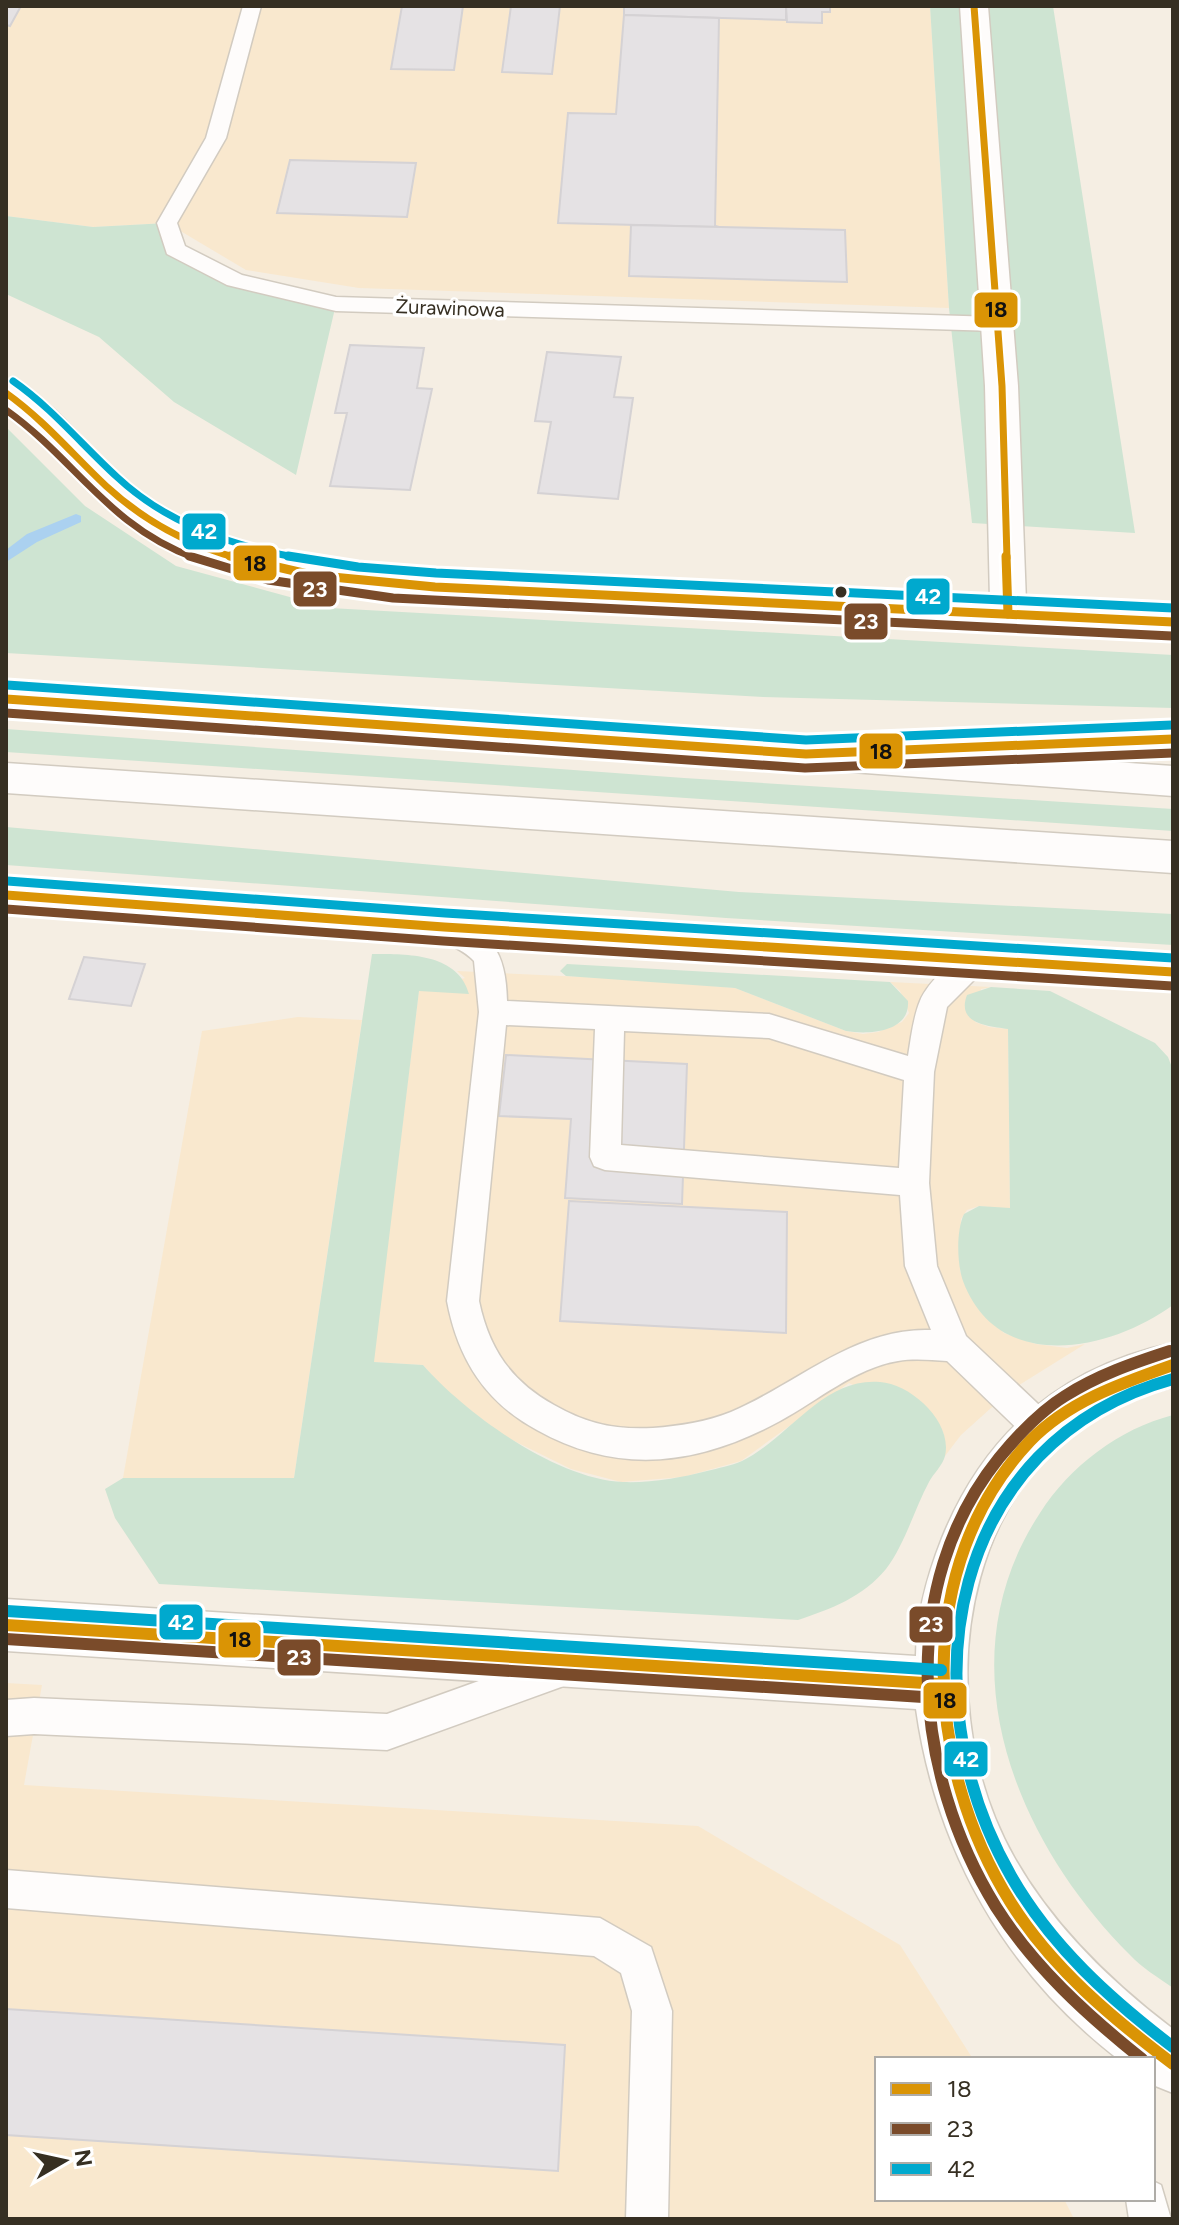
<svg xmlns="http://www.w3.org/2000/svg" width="1179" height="2225" font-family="Figtree,sans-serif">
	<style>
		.built { fill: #f9e8ce }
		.green { fill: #cee4d2 }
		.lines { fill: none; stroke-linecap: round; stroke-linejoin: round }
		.stream { fill: #abd1f0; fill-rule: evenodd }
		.building { fill: #e5e2e4; stroke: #d5d2d4; stroke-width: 2 }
		.lane-casing { stroke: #d2cbc0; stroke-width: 3 }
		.secondary-casing { stroke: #d2cbc0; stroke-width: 3 }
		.lane { fill: #fefcfb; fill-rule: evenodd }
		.secondary { fill: #fefcfb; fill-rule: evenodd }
		.bus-1-far2-casing { stroke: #fff; stroke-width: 11 }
		.bus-1-far1-casing { stroke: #fff; stroke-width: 15 }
		.bus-1-casing { stroke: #fff; stroke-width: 18 }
		.bus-2-far2-casing { stroke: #fff; stroke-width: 11 }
		.bus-2-far1-casing { stroke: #fff; stroke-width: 15 }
		.bus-2-casing { stroke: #fff; stroke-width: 18 }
		.bus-3-far2-casing { stroke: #fff; stroke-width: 11 }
		.bus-3-far1-casing { stroke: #fff; stroke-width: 15 }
		.bus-3-casing { stroke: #fff; stroke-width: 18 }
		.bus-1-far2 { stroke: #da9405; stroke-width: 7 }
		.bus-1-far1 { stroke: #da9405; stroke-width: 9 }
		.bus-1 { stroke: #da9405; stroke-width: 12 }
		.bus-2-far2 { stroke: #7a4b2a; stroke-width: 7 }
		.bus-2-far1 { stroke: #7a4b2a; stroke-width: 9 }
		.bus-2 { stroke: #7a4b2a; stroke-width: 12 }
		.bus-3-far2 { stroke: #00a9ce; stroke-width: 7 }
		.bus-3-far1 { stroke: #00a9ce; stroke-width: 9 }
		.bus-3 { stroke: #00a9ce; stroke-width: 12 }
		.bus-dot { fill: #362f22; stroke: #fff; stroke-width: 3 }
		.labels { text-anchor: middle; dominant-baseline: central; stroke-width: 7; stroke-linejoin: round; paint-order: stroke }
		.far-street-label { font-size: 20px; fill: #362f22; stroke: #fff }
		.line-badge { stroke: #fff; stroke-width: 3 }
		.badge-label { font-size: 22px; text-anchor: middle; font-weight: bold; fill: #fff }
		.pale-badge-label { font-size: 22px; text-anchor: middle; font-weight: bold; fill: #111 }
	</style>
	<rect width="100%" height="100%" fill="#f5eee3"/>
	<g class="built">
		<polygon points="6,6 930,6 949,308 359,288 246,270 167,223 93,227 6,216"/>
		<polygon points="457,971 627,979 735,988 846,1031 863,1034 878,1032 902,1022 909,1013 900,991 890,982 991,987 981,989 975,1022 989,1027 1008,1029 1010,1209 979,1206 967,1210 961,1219 960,1271 977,1306 1004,1333 1036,1344 1067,1348 1085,1344 1011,1390 961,1435 945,1456 943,1431 849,1383 741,1461 683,1477 621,1482 571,1469 504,1436 448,1393 423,1365 373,1362 419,991 465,978"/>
		<polygon points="298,1017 362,1020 294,1478 123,1478 202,1031"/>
		<polygon points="6,1683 42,1685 24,1785 698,1826 900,1945 973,2059 877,2059 877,2199 1064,2199 1074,2219 6,2219"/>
	</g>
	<g class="green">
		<polygon points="930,6 1053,6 1135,533 972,523 949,308"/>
		<polygon points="6,216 93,227 167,223 175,249 234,279 336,304 296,475 174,402 99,337 6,294"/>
		<polygon points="6,427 85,506 176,566 330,608 1173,655 1173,708 763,697 6,653"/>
		<polygon points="6,729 684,778 1173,809 1173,831 6,752"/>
		<polygon points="6,827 739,892 1173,914 1173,945 726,918 6,865"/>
		<path d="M 372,954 C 407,954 458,953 469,994 L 419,991 L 374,1362 L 423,1365 C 466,1414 556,1479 623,1482 C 651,1483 680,1478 707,1471 C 718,1468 731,1466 742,1461 C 789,1438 823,1377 880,1382 C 911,1384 953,1422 945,1456 C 943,1465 933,1474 929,1482 C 914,1510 905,1544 886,1569 C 863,1597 831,1609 798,1620 L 159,1584 L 115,1518 L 105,1489 L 123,1478 L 294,1478 Z"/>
		<path d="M 567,964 L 890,982 L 908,1001 C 910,1032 870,1035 846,1031 L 735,988 L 566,976 L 560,971 Z"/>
		<path d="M 991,987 L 1050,991 L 1155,1043 L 1168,1057 L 1173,1070 L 1173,1305 C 1110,1351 998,1375 963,1281 C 957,1264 956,1231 964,1214 L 979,1206 L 1010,1208 L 1008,1029 C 988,1026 956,1024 967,995 Z"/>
		<path d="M 1173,1415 L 1173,1988 C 1159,1978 1142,1968 1130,1955 C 1015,1840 942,1662 1040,1513 C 1070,1466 1119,1429 1173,1415 Z"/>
	</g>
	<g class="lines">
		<polygon class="stream" points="76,514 81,516 81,522 37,542 6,562 6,550 27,534"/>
	</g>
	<g class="building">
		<polygon points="6,6 21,6 10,26 6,25"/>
		<polygon points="402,6 463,6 454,70 391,69"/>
		<polygon points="511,6 560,6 552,74 502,72"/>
		<polygon points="624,6 786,6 786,20 624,15"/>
		<polygon points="786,6 840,6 840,7 830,6 830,12 822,12 822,23 787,22"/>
		<polygon points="624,15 719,18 715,226 719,227 558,223 568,113 616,114"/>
		<polygon points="290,160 416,163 407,217 277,213"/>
		<polygon points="631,225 845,230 847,282 629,276"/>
		<polygon points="350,345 424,348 417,388 432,389 410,490 330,486 347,413 335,413"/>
		<polygon points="547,352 621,357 614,397 633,398 618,499 538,493 551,422 535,421"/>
		<polygon points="84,957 145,964 131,1006 69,999"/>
		<polygon points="506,1055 687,1064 682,1204 565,1198 571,1119 499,1116"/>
		<polygon points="569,1201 787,1212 786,1333 560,1321"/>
		<polygon points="6,2009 565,2045 558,2171 6,2135"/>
	</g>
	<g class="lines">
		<defs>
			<g id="lane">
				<polygon points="243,6 261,6 226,138 177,223 185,246 242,275 336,297 997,317 1005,319 1008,324 1005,329 997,331 336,311 227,285 167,254 157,223 206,138"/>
				<path d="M 444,916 C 492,932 506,951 507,1001 L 769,1014 L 908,1056 C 911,1038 913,1018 920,1001 C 928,981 963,946 985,953 L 989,961 L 985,969 L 947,1007 L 934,1072 L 929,1183 L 937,1266 L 966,1336 L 1054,1419 L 1059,1430 L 1054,1441 L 1042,1446 L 1030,1441 L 947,1361 C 931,1360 914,1358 898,1361 C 855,1368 817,1401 780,1421 C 699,1465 619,1476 537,1430 C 485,1402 458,1359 447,1301 L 479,1012 L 474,961 C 462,947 438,943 430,927 L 434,919 ZM 506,1025 L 595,1029 L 590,1157 L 594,1166 L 605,1170 L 900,1195 L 905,1266 L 931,1330 C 855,1327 797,1384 731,1412 C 706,1422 680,1426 653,1428 C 616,1430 587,1424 554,1405 C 511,1381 489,1349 479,1301 ZM 624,1031 L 769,1038 L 904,1080 L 899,1168 L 621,1145 Z"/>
				<polygon points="559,1652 572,1657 577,1670 572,1683 387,1750 34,1734 6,1736 6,1700 34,1698 387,1714"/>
				<polygon points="6,1870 600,1918 651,1947 672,2011 668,2219 626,2219 632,2011 621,1973 594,1956 6,1908"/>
				<polygon points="1153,2181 1161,2185 1171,2219 1129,2219 1126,2199 1153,2199"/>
			</g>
			<g id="secondary">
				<path d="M 960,6 L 988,6 L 1018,386 L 1026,602 L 1173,609 L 1173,635 L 435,599 C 330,592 196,579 111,510 C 73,479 47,436 6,408 L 6,382 C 58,396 90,454 129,487 C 162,516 201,532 241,545 C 344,579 459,575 566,579 C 707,585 848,593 990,600 L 985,386 Z"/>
				<polygon points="6,685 301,703 1002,754 997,745 1002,735 1016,731 1173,725 1173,753 1056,758 1173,766 1173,796 301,731 6,713"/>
				<polygon points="6,763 1173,841 1173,873 6,793"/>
				<polygon points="6,879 444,911 1173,955 1173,989 444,943 6,911"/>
				<path d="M 1173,1343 L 1173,1387 C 964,1433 921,1692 1014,1857 C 1053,1926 1110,1981 1173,2029 L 1173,2093 L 1153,2085 L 1153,2059 L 1118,2059 C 1005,1972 936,1850 916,1709 L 6,1651 L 6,1599 L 916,1656 C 916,1615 927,1576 942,1538 C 985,1432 1061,1367 1173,1343 Z"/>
			</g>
		</defs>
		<use href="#lane" class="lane-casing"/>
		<use href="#secondary" class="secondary-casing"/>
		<use href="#lane" class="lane"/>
		<use href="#secondary" class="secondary"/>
		<defs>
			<g id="bus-1-far2">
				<polyline points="974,6 1002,386 1007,558"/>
				<path d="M 6,393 C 44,420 73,455 106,486 C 143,520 189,545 237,558"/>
			</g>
			<g id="bus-1-far1">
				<polyline points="230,556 312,575 435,587 1173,622"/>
				<polyline points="1006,556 1008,614"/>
				<polyline points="6,699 806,754 1173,739"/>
				<polyline points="6,895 444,927 1173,972"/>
			</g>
			<g id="bus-1">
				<path d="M 1173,1365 C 1122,1383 1069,1401 1030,1441 C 912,1566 924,1765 1011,1903 C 1052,1968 1112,2018 1173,2064"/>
				<polyline points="6,1625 940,1684"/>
			</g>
			<path id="bus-2-far2" d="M 6,410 C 75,459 109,527 195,558"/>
			<g id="bus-2-far1">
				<polyline points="189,556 268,580 393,598 1172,636"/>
				<polyline points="6,713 805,768 1173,753"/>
				<polyline points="6,909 443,941 1172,986"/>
			</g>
			<g id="bus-2">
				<polyline points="6,1639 939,1698"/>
				<path d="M 1142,2059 C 1087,2015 1034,1967 996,1907 C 913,1773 896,1586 999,1458 C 1018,1435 1039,1412 1065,1396 C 1098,1375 1133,1363 1170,1351"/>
			</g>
			<path id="bus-3-far2" d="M 13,381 C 52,408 82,445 117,477 C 167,524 233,546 299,558"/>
			<g id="bus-3-far1">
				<polyline points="288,556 358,567 436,573 1173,608"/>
				<polyline points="7,685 806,740 1172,725"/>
				<polyline points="7,881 445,913 1173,958"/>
			</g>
			<g id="bus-3">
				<path d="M 1173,1379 C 949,1441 906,1692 1011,1876 C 1051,1946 1110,1999 1173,2047"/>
				<polyline points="7,1611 941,1670"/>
			</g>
		</defs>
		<use href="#bus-1-far2" class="bus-1-far2-casing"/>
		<use href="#bus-1-far1" class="bus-1-far1-casing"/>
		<use href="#bus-1" class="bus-1-casing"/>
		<use href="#bus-2-far2" class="bus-2-far2-casing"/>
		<use href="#bus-2-far1" class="bus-2-far1-casing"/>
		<use href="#bus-2" class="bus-2-casing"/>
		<use href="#bus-3-far2" class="bus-3-far2-casing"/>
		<use href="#bus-3-far1" class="bus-3-far1-casing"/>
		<use href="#bus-3" class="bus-3-casing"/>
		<use href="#bus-1-far2" class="bus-1-far2"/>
		<use href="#bus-1-far1" class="bus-1-far1"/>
		<use href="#bus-1" class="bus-1"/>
		<use href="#bus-2-far2" class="bus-2-far2"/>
		<use href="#bus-2-far1" class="bus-2-far1"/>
		<use href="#bus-2" class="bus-2"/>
		<use href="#bus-3-far2" class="bus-3-far2"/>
		<use href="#bus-3-far1" class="bus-3-far1"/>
		<use href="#bus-3" class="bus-3"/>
	</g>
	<circle class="bus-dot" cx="841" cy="592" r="7"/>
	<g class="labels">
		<g class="far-street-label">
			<text transform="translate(450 308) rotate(2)">Żurawinowa</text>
		</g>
	</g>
	<g class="line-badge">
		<rect x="973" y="291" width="46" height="38" rx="8" fill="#da9405"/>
		<rect x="181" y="512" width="46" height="39" rx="8" fill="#00a9ce"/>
		<rect x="232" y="544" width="46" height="38" rx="8" fill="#da9405"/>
		<rect x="292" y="570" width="46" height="38" rx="8" fill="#7a4b2a"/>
		<rect x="905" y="577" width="46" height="39" rx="8" fill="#00a9ce"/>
		<rect x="843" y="602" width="46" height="39" rx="8" fill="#7a4b2a"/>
		<rect x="858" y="732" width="46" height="38" rx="8" fill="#da9405"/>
		<rect x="158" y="1603" width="46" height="38" rx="8" fill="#00a9ce"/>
		<rect x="908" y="1605" width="46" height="39" rx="8" fill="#7a4b2a"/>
		<rect x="217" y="1621" width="45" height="38" rx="8" fill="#da9405"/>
		<rect x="276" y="1638" width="46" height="39" rx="8" fill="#7a4b2a"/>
		<rect x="922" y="1681" width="46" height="39" rx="8" fill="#da9405"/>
		<rect x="943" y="1740" width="46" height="38" rx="8" fill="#00a9ce"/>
	</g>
	<g class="badge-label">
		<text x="204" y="539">42</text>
		<text x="315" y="597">23</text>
		<text x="928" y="604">42</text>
		<text x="866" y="629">23</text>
		<text x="181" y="1630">42</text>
		<text x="931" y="1632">23</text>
		<text x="299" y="1665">23</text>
		<text x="966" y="1767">42</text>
	</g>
	<g class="pale-badge-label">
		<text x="996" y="317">18</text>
		<text x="255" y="571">18</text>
		<text x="881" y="759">18</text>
		<text x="240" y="1647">18</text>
		<text x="945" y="1708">18</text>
	</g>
	<rect width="1179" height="2225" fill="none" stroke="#362f22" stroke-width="16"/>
	<rect x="875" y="2057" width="280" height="144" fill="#ffffff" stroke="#afaca7" stroke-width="2"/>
	<rect x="891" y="2083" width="40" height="12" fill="#da9405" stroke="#afaca7" stroke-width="2"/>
	<text x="947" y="2097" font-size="24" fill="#362f22">18</text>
	<rect x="891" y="2123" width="40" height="12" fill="#7a4b2a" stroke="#afaca7" stroke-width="2"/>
	<text x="947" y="2137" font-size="24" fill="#362f22">23</text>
	<rect x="891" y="2163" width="40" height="12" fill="#00a9ce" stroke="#afaca7" stroke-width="2"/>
	<text x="947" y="2177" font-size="24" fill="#362f22">42</text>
	<g transform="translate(64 2161) rotate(81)" stroke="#ffffff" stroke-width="6" paint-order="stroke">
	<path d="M0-6L14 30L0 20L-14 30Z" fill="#362f22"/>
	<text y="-12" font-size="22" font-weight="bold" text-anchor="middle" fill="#362f22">N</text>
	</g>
</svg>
